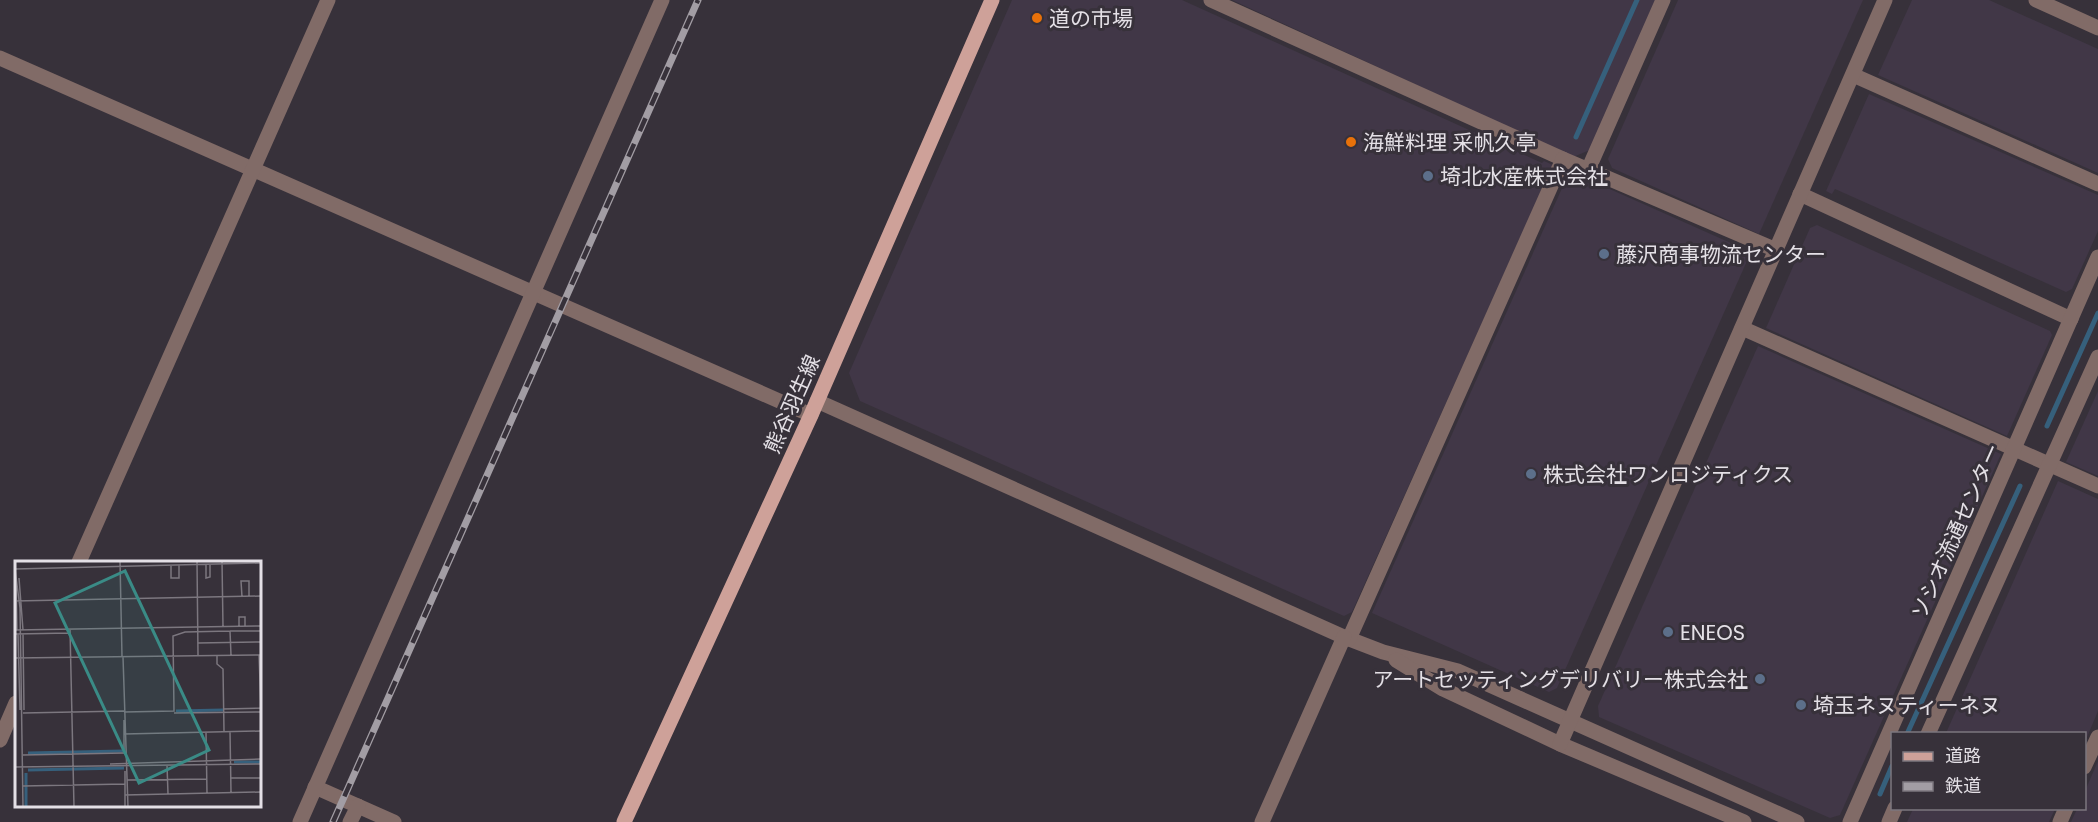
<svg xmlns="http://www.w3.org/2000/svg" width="2098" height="822" font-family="Poppins,'Noto Sans JP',sans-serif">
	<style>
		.commercial { fill: #413747 }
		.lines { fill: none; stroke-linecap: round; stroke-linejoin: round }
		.stream { stroke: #36607c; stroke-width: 5 }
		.minor { stroke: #816b67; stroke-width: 15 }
		.major { stroke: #cea199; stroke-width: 15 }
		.rail-casing { stroke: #a29da4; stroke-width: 7 }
		.rail { stroke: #37313a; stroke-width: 4.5; stroke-dasharray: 14; stroke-linecap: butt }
		.food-dot { fill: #e8710a; stroke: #37313a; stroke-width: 2 }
		.service-dot { fill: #5c6f8a; stroke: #37313a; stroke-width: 2 }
		.labels { text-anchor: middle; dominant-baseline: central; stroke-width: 6; stroke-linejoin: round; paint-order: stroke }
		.poi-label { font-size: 21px; fill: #e4e0e6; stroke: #37313a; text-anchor: start }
		.street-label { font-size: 21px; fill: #e4e0e6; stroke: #37313a }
		.inset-river { fill: none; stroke: #36607c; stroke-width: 3 }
		.inset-road { fill: none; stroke: #7c777f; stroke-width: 1.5 }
		.view { fill: #3a8b86; fill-opacity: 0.15; stroke: #3a8b86; stroke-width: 3 }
		.inset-edge { fill: none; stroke: #e4e0e6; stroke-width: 3 }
	</style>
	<rect width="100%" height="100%" fill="#37313a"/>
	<g class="commercial">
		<polygon points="1012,0 1182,0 1542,163 1544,161 1553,165 1352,612 1344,616 860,401 849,373"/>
		<polygon points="1232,0 1657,0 1590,150 1573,157"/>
		<polygon points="1678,0 1863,0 1759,234 1612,168 1608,159"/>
		<polygon points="1912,0 1989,0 2098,49 2098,173 1878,75"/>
		<polygon points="1869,94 2098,195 2098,231 2072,289 2066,292 1835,189 1832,194 1826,191"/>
		<polygon points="1576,174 1751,252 1557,688 1549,692 1372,613 1567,177"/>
		<polygon points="1817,225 2050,331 2052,335 2007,436 1766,328 1810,228"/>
		<polygon points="1758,346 2001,454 1840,815 1830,818 1599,717 1598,706"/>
		<polygon points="2098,391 2098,476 2066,462"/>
		<polygon points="2058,481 2098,499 2098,711 2085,742 2084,734 1946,733"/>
		<polygon points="2098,761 2098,822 2071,822 2077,809 2084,808 2085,791"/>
		<polygon points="1913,809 1913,808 2055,809 2049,822 1907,822"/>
	</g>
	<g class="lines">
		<g class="stream">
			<polyline points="1576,137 1637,0"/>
			<polyline points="2047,426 2098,313"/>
			<polyline points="1907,734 2020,486"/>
			<polyline points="1880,794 1892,766"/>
		</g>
		<g class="minor">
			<polyline points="1211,0 1563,159 1776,250"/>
			<polyline points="2036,0 2098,28"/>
			<polyline points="0,58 811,415"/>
			<polyline points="1853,75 2098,184"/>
			<polyline points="1588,170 1663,0"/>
			<polyline points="1800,194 2071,319"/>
			<polyline points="1742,328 2098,486"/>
			<polyline points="817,401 1344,637 1383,652 1458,671 1797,822"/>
			<polyline points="79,562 328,0"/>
			<polyline points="1349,639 1563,159"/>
			<polyline points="1396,660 1443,689 1560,744 1744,822"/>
			<polyline points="1928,734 2098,357"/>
			<polyline points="0,740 16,703"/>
			<polyline points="1560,744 1885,0"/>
			<polyline points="2084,767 2098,737"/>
			<polyline points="315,787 394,822"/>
			<polyline points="300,822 662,0"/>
			<polyline points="350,822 358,806"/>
			<polyline points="1262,822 1344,637"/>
			<polyline points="1850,822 2098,257"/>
			<polyline points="1889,822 1895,808"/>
			<polyline points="2060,822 2066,808"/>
		</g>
		<polyline class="major" points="624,822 811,415 992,0"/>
		<defs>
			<polyline id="rail" points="333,822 698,0"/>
		</defs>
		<use href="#rail" class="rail-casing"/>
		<use href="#rail" class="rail"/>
	</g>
	<g class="food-dot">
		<circle cx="1037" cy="18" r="6"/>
		<circle cx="1351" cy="142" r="6"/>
	</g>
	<g class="service-dot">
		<circle cx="1428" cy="176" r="6"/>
		<circle cx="1604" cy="254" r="6"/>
		<circle cx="1531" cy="474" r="6"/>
		<circle cx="1668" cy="632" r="6"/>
		<circle cx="1760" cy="679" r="6"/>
		<circle cx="1801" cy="705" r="6"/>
	</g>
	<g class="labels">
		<g class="poi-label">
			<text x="1049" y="18">道の市場</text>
			<text x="1363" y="142">海鮮料理 采帆久亭</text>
			<text x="1440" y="176">埼北水産株式会社</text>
			<text x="1616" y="254">藤沢商事物流センター</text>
			<text x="1543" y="474">株式会社ワンロジティクス</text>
			<text x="1680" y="632">ENEOS</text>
			<text x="1748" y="679" text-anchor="end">アートセッティングデリバリー株式会社</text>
			<text x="1813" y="705">埼玉ネヌティーネヌ</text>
		</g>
		<g class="street-label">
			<text transform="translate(792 404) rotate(-66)">熊谷羽生線</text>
			<text transform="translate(1956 531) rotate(-66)">ソシオ流通センター</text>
		</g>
	</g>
	<g transform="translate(15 561)">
		<rect width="246" height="246" fill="#37313a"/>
		<path class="inset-river" d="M 161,150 L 208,149M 13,192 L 108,190M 219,201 L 246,201M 13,209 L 109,207M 11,246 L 11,212"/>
		<path class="inset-road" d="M 105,0 L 107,96M 182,0 L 183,94M 207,0 L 208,66M 191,3 L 191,17 L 195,16 L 195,4M 156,4 L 156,17 L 164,17 L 164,4M 0,8 L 246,2M 0,8 L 5,47 L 8,246M 1,17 L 2,69M 4,17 L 8,69M 227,36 L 226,20 L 234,20 L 234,36M 0,40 L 246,35M 224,65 L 224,56 L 230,56 L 230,65M 55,68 L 59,246M 0,69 L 246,65M 215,70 L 246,70M 0,73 L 55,72M 3,73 L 5,149M 8,73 L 9,149M 183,82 L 246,81M 202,94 L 202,103 L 208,108 L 209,170M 108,96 L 113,246M 0,97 L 246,94M 208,148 L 246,147 L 244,94M 109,151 L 159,150 L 158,75 L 170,71 L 215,70 L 216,94M 8,152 L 109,150M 159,152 L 246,151M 109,159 L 109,188M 215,170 L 216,231M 191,171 L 192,232M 109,173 L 246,170M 8,194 L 109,192M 95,203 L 246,198M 152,204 L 153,233M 0,206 L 246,203M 110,210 L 110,246M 216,217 L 246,217M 112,219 L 192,218M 8,225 L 110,223M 110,234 L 246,231"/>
		<path class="view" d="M 110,10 L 194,189 L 124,222 L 40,42 Z"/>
		<rect width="246" height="246" class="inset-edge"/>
	</g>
	<rect x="1891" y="732" width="195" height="78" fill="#37313a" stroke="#7c777f" stroke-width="1.5"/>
	<rect x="1903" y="752" width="30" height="9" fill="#cea199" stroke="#7c777f" stroke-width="1.5"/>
	<text x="1945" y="762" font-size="18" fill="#e4e0e6">道路</text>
	<rect x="1903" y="782" width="30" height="9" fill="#a29da4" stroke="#7c777f" stroke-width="1.5"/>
	<text x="1945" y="792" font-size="18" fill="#e4e0e6">鉄道</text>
</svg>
